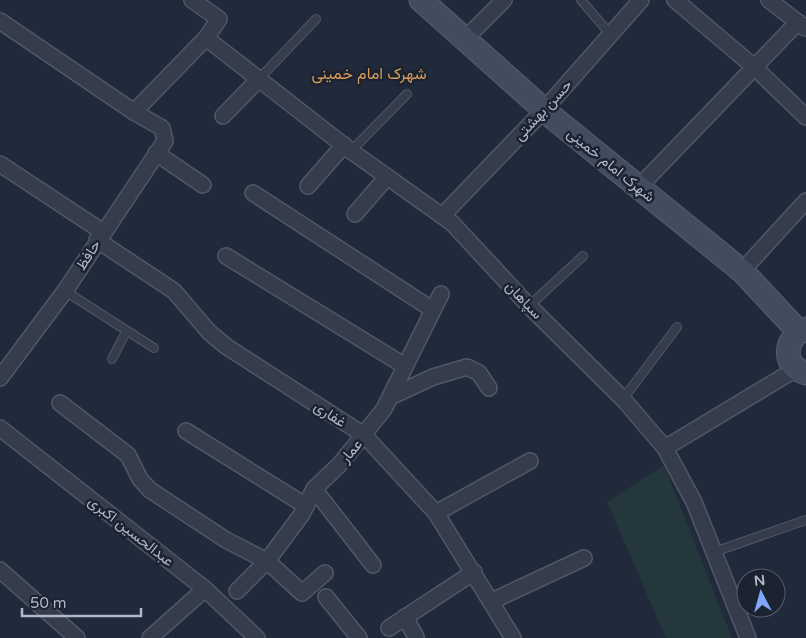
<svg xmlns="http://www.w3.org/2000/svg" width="806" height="638" font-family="'Varela Round',Vazirmatn,sans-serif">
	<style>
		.green { fill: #23373c }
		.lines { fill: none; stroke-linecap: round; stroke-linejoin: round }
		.lane-casing { stroke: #505766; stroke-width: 10 }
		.street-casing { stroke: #505766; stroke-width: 18 }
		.secondary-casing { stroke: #505766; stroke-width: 25 }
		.lane { stroke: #353c4b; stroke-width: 8 }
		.street { stroke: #353c4b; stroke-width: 15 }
		.secondary { stroke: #434b5e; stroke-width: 22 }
		.labels { text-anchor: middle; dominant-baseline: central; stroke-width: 5; stroke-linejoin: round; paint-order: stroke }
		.street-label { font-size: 15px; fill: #b0b7c7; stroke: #1b2230 }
		.neighbourhood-label { font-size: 16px; fill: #d79c5c; stroke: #1b2230 }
	</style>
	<rect width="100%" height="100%" fill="#212a3b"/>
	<polygon class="green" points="664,465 732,638 666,638 607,502"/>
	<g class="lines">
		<defs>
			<g id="lane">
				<polyline points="581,0 610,34"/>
				<polyline points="259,79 316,19"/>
				<polyline points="351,151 407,94"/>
				<polyline points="65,291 154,348"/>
				<polyline points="529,306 583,256"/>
				<polyline points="112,359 126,332"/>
				<polyline points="623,399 677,327"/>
				<polyline points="714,552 806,520"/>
			</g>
			<g id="street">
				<polyline points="675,0 753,66 806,117"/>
				<polyline points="769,0 805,28"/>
				<polyline points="0,21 134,112 162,128 165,141 65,291 0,378"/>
				<polyline points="206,38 351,151 452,223 529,306 623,399 665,448 694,502 748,638"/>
				<polyline points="465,39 504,0"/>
				<polyline points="134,112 206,38 219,19 192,0"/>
				<polyline points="223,116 259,79"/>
				<polyline points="156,153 203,185"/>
				<polyline points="0,164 103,232"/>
				<polyline points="308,186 344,145"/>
				<polyline points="639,187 798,22"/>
				<polyline points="253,193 433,310"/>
				<polyline points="355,214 387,177"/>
				<polyline points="442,216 544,110 641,0"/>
				<polyline points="97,240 174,291 209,332 227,347 364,435 436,513 513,638"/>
				<polyline points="226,256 405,366"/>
				<polyline points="742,271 806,201"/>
				<polyline points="390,397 433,377 467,367 479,373 489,388"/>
				<polyline points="60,403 128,455 140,479 150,490 226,540 267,561 302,593 325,573"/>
				<polyline points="0,428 205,589 257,638"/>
				<polyline points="186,431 306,506"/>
				<polyline points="665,448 796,369"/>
				<polyline points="314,489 373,565"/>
				<polyline points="436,513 530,461"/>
				<polyline points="0,570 77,638"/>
				<polyline points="237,591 267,561 302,514 314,489 340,464 384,409 441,294"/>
				<polyline points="326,597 359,638"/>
				<polyline points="492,601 584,558"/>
				<polyline points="405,617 416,637"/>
				<polyline points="389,628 474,572"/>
				<polyline points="150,638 205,589"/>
			</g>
			<g id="secondary">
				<polyline points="421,0 551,116 742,271 799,332"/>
				<path d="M 806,329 C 784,336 781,367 806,373"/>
			</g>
		</defs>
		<use href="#lane" class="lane-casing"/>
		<use href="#street" class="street-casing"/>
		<use href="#secondary" class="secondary-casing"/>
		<use href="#lane" class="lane"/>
		<use href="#street" class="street"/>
		<use href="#secondary" class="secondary"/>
	</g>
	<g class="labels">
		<g class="street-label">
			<text transform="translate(543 110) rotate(-47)">حسن بهشتی</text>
			<text transform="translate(611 165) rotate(39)">شهرک امام خمینی</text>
			<text transform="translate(88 255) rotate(-57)">حافظ</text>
			<text transform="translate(524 300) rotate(46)">سپاهان</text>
			<text transform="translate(330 414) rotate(33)">غفاری</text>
			<text transform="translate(351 451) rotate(-50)">عمار</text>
			<text transform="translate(131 531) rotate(38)">عبدالحسین اکبری</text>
		</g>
		<g class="neighbourhood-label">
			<text x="369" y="74">شهرک امام خمینی</text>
		</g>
	</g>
	<g transform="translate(761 593) rotate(354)"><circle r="24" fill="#1b2230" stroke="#575e6c"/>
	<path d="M0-4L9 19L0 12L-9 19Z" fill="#82a6fa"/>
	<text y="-8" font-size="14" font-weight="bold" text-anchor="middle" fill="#b0b7c7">N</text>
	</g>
	<path d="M22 608v8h119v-8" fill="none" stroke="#b0b7c7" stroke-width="2.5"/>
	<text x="30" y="608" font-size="15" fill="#b0b7c7" stroke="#1b2230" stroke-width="4" paint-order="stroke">50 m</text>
</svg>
